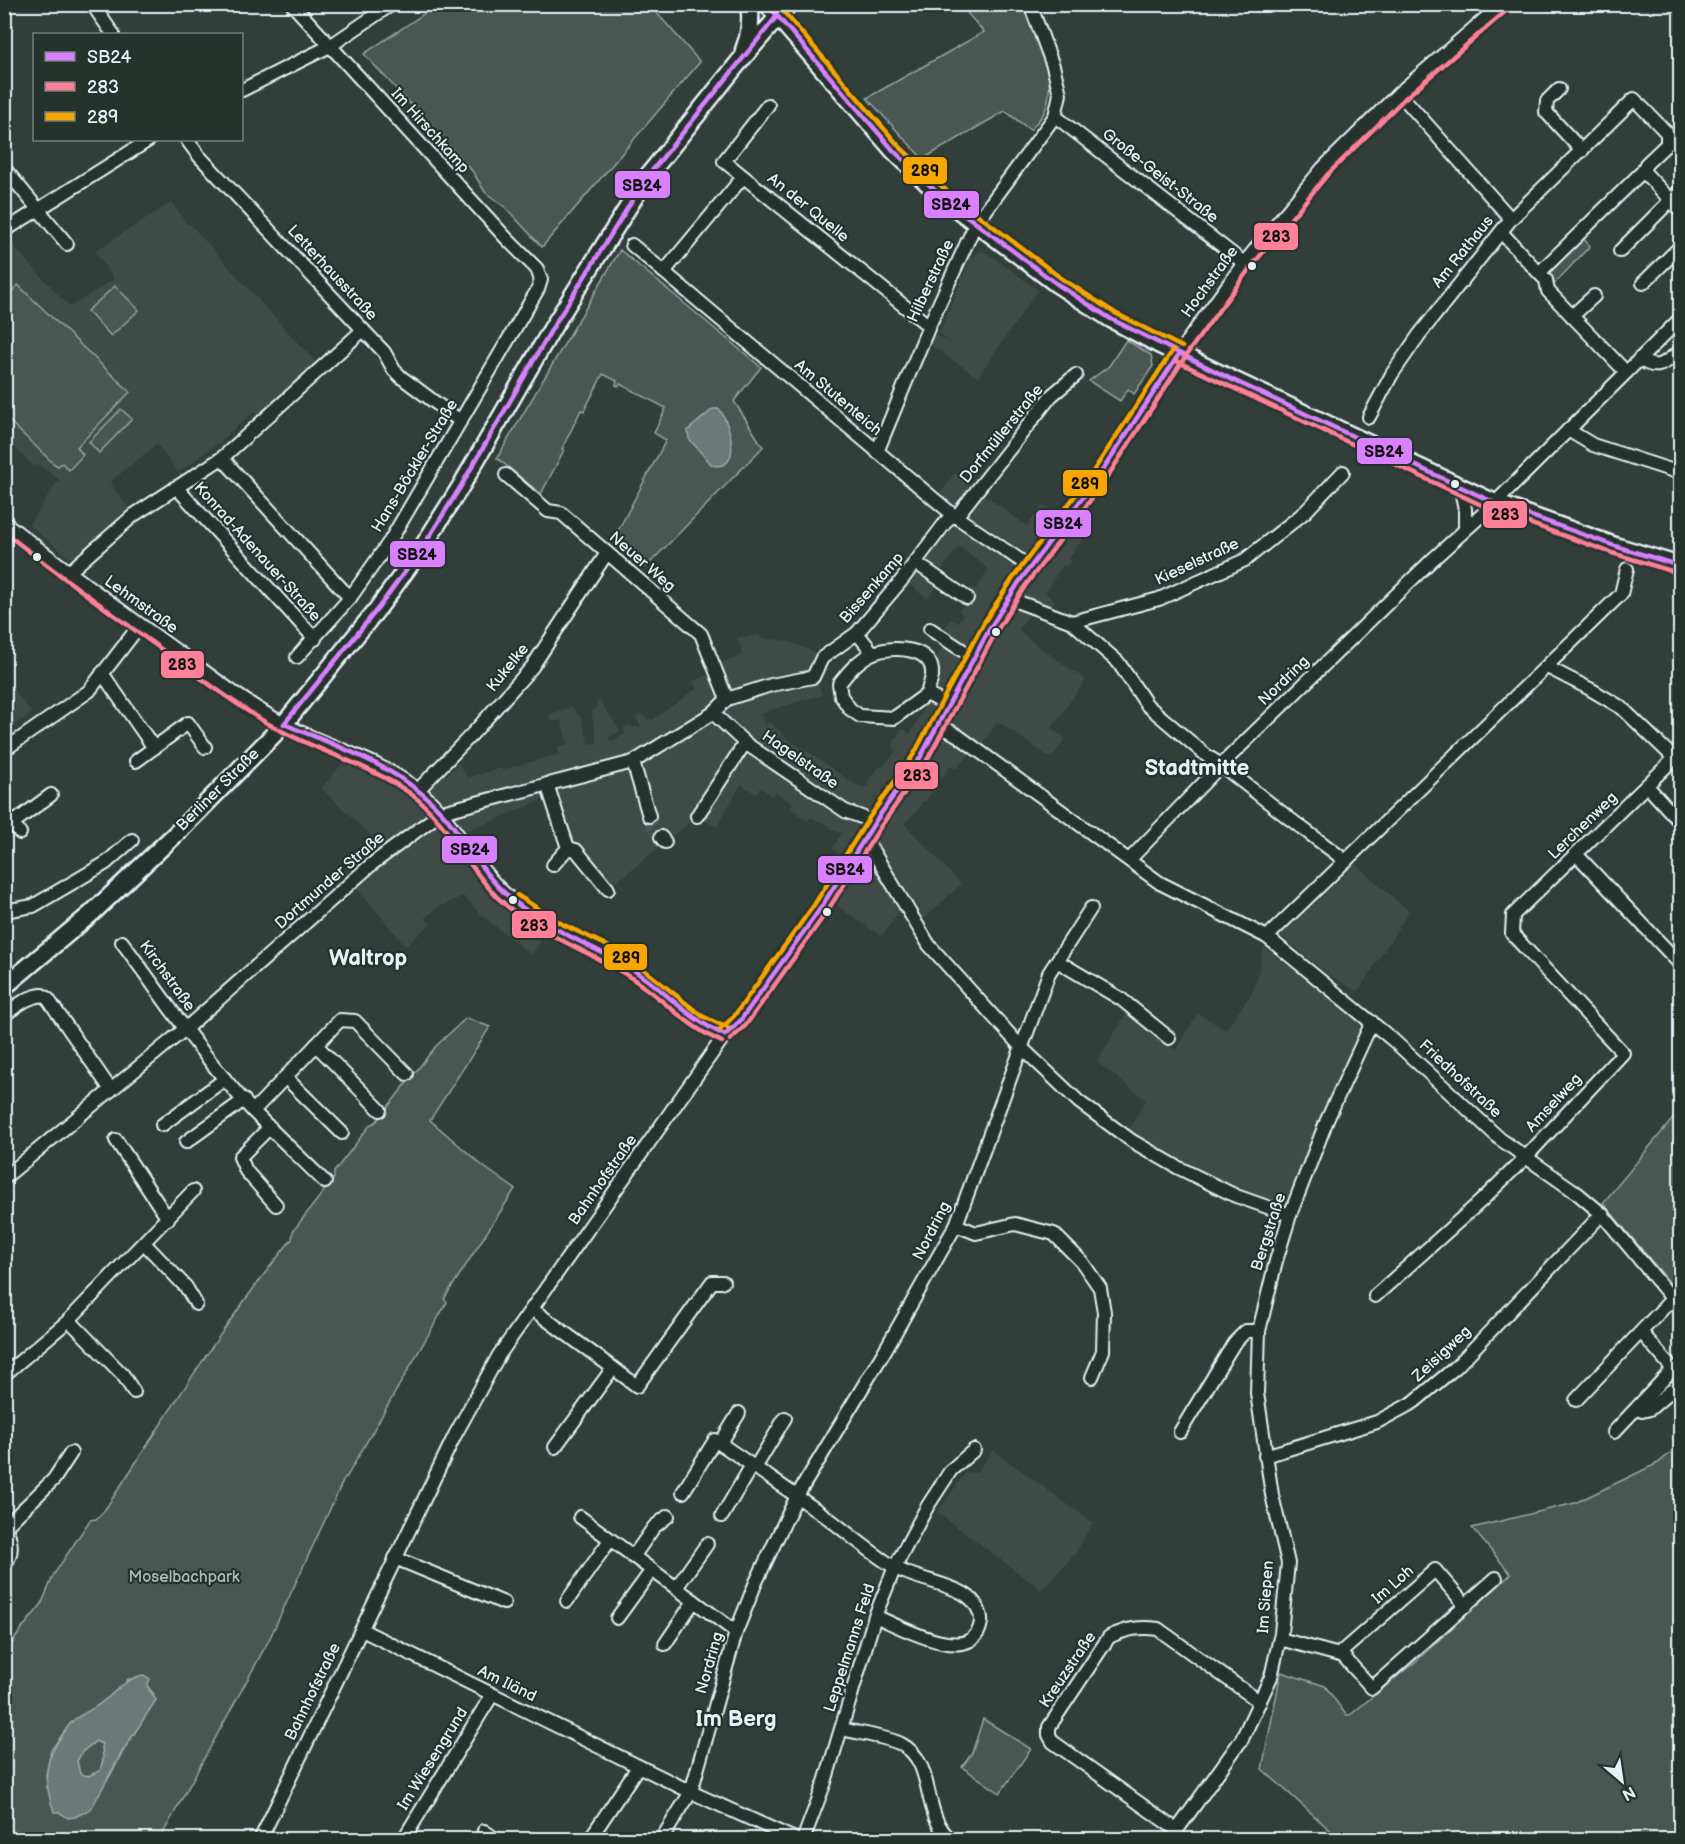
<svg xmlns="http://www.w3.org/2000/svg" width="1685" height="1844" font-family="'Balsamiq Sans',sans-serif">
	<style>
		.built { fill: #3f4b46 }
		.green { fill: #495651; stroke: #98a4a4; stroke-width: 1.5; fill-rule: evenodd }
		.water { fill: #6d7978; stroke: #9ea9ab; stroke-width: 1.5; fill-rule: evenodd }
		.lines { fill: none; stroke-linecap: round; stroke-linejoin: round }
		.minor-tunnel { stroke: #4d5956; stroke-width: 12; stroke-dasharray: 12 6; stroke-linecap: butt }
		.minor-casing { stroke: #e8f1f8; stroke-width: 16 }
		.major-casing { stroke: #e8f1f8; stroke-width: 21 }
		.minor { stroke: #26332d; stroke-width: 12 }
		.major { stroke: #26332d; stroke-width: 16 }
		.bus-1-casing { stroke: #26332d; stroke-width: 9 }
		.bus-2-casing { stroke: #26332d; stroke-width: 9 }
		.bus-3-casing { stroke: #26332d; stroke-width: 9 }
		.bus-1 { stroke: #d880ff; stroke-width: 4.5 }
		.bus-2 { stroke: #ff8098; stroke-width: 4.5 }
		.bus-3 { stroke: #f7a600; stroke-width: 4.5 }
		.bus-dot { fill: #e8f1f8; stroke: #26332d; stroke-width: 2 }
		.labels { text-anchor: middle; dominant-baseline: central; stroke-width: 4.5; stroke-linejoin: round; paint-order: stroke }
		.street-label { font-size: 16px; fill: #e8f1f8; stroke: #26332d }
		.park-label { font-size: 16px; fill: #b0bbbe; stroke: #26332d }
		.district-label { font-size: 22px; font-weight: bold; fill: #e8f1f8; stroke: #26332d }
		.line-badge { stroke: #26332d; stroke-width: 2 }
		.pale-badge-label { font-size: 16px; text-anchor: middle; font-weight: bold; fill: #111 }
	</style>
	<rect width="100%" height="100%" fill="#323e39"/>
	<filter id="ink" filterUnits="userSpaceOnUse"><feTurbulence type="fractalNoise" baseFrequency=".0167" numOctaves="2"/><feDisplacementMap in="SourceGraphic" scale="12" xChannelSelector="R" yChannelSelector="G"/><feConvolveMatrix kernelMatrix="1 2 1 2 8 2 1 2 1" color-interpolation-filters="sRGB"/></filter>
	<g filter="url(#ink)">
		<g class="built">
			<polygon points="172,202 187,225 190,224 318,365 260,418 254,412 217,444 178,473 157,444 110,482 128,508 72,560 29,525 59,479 37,464 35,467 5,439 4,249 11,244 70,307 114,279 95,251"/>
			<polygon points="982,251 986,252 1038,290 978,377 929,344 933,333 956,347 939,334 971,256"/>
			<polygon points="955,473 1027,526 1044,505 1061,518 1082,509 1093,517 1081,533 1085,536 1068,558 1071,560 1067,567 1063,565 1045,593 1056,601 1051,608 1040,601 1019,629 1027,638 1086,680 1051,728 1066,739 1051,758 998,722 982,744 970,754 956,769 951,765 925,802 923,801 918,810 904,823 961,884 924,919 915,903 900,910 882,937 836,905 821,891 845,857 832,849 842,833 830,829 832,827 811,817 808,821 790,808 793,803 775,792 772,796 760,788 756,794 741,784 717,827 697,816 608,889 568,848 550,796 493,821 459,833 503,893 509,907 520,917 545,934 532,955 481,915 463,896 435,909 425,918 430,924 406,946 346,876 381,845 321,788 345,761 397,777 418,790 450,773 459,763 467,778 501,768 502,770 559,754 558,747 568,744 561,720 551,722 549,715 572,706 582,719 589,744 597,742 591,710 595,709 599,699 620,731 609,737 611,741 625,734 624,727 630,725 632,728 637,726 638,728 641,727 636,718 642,713 647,720 650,718 652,720 696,689 693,681 722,670 720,663 743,655 737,638 759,635 761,638 787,641 817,653 814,668 822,695 770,710 761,715 766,724 770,722 787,739 810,753 853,783 852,784 866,787 869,783 867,782 880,766 882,767 895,752 893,743 900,730 904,729 910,734 927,702 934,675 935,658 944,644 942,631 951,619 957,623 963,615 959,611 965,603 966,592 970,587 975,590 989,569 959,547 940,572 937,586 927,599 905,580 953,518 934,502"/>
			<polygon points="4,678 32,713 5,732 4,732"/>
			<polygon points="1355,864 1409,911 1358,992 1329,975 1281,936"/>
			<polygon points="1264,947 1358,1020 1361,1030 1288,1196 1284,1202 1269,1201 1219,1180 1174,1159 1128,1131 1146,1100 1097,1062 1127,1012 1175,1050 1198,1013 1226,1030 1254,989"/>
			<polygon points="993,1450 1093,1523 1075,1554 1041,1590 937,1512 966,1472 976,1473"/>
		</g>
		<g class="green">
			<polygon points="650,5 700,62 542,247 506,208 485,192 473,172 364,54 437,5"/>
			<path d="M 960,5 L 1027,5 C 1038,37 1057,73 1046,108 C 1044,116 1035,124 1030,130 L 1005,111 L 923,159 L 867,98 L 984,32 Z"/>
			<polygon points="1582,237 1590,246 1555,283 1545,272"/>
			<path d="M 620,250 L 761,367 L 734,401 L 763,447 L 646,567 L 614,538 L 666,440 L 654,433 L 666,408 L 620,384 L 618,386 L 616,385 L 617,381 L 603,374 L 584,411 L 581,410 L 562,449 L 564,450 L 541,494 L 497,458 ZM 688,430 L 731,441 L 716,466 Z"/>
			<polygon points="18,285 130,392 77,447 83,455 69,470 62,463 58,466 53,463 5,417 5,299"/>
			<polygon points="115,286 139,310 111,336 87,311"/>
			<polygon points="1126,340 1151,355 1153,366 1134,394 1128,389 1120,401 1089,381 1109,366"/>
			<polygon points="121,409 132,419 99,453 89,442"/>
			<path d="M 466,1018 L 490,1027 L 430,1120 L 484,1167 L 515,1189 L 444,1299 L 447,1302 L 346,1478 L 345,1477 L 269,1640 L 160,1839 L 5,1839 L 4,1656 L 20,1631 L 41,1605 L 54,1574 L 90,1520 L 96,1519 L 104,1511 C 165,1420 222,1324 292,1239 L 293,1231 L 334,1178 L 334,1172 L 370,1125 L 376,1122 L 436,1046 ZM 128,1679 L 149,1679 L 147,1686 L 154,1694 L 110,1776 L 104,1783 L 47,1788 L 46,1775 L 51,1750 L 70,1724 L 99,1705 L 124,1685 Z"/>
			<polygon points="1680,1110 1680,1295 1603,1203"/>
			<polygon points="1679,1446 1680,1839 1340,1839 1262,1769 1281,1672 1325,1686 1346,1715 1350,1715 1415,1662 1511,1574 1472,1528 1575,1503 1658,1463"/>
			<polygon points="983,1719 1031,1749 1000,1793 962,1767 972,1753"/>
			<polygon points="96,1741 102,1744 103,1760 100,1771 88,1776 79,1774 77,1761 82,1752"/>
		</g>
		<g class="water">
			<path d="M 713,409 L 719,409 C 730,422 744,472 712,465 L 689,439 L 688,430 Z"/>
			<path d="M 144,1675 L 150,1679 L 147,1686 L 156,1700 L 121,1754 L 91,1809 L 75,1817 L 68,1818 L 59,1812 L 54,1812 C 43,1780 43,1761 63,1734 C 66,1729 70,1723 75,1719 C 83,1713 94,1709 102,1702 C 116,1692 127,1677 144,1675 ZM 96,1741 L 102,1744 L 103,1760 L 100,1771 L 88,1776 L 80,1774 L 77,1761 L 82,1752 Z"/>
		</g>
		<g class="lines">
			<polyline class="minor-tunnel" points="649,816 652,826 661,837"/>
			<defs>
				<g id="minor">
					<polyline points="92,4 113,34"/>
					<polyline points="292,4 507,239 537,269 541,280 538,289 390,541 350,598 297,657"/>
					<polyline points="1559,89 1547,101 1546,112 1582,151"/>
					<polyline points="242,90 330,46 392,4"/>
					<polyline points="768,105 724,161 929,326"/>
					<polyline points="1055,116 1244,263"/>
					<polyline points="187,140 199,156 384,352 394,370 401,377 460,421"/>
					<polyline points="4,168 67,244"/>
					<polyline points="1643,171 1680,210"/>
					<polyline points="4,231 149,140"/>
					<polyline points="1501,232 1539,273 1643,171 1646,164 1667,144 1667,133 1634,99 1511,219"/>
					<polyline points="632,245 952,514 1030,567"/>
					<polyline points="1620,251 1680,191"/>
					<polyline points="664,272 743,177"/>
					<polyline points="1539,273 1546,280 1548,291 1626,372"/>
					<polyline points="1643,283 1680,247"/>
					<polyline points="1572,316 1594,296"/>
					<path d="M 1639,359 C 1658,372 1665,363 1680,351"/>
					<polyline points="1369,417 1392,374 1419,335 1511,219 1399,93"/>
					<polyline points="1568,430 1593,445 1680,473"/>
					<polyline points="877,452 929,326 975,225 1055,116 1060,94 1053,66 1030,4"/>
					<polyline points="222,458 350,598"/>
					<polyline points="506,475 548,511 561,513 701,634 727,699"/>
					<polyline points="1460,486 1465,509 1465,529"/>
					<polyline points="176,487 315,639"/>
					<polyline points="956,517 1051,396 1076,375"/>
					<path d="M 4,522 C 63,568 122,612 182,655 C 215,679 248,705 284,724 C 327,747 378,759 418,790 C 454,819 471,863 505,894 C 541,928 592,945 633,970 C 656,985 675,1005 697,1021 C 705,1027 716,1031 725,1035"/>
					<polyline points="916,563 967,598"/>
					<polyline points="69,572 134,515 222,458 363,330"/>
					<polyline points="1008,598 1072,622 1118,662 1147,705 1207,756 1221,765 1290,819 1346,861"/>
					<polyline points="1072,622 1159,599 1245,560 1305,512 1343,472"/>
					<polyline points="930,629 974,658"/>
					<polyline points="857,633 873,653"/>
					<polyline points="1547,667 1590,689 1622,708 1674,758"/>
					<polyline points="102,673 154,748"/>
					<path d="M 927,694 C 928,689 931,682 932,676 C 935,647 893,645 873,653 C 858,660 849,671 839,684 L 841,696 L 850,709 L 860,716 L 894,718 L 927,694 L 949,706"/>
					<polyline points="713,713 745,743 845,811 875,822"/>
					<polyline points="939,725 957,735 1160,883 1267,937 1393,1040 1500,1139 1577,1193 1602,1214 1680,1308"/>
					<polyline points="4,750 89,691 140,625"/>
					<polyline points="136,761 188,723 205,747"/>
					<polyline points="633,762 649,816"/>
					<polyline points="547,784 568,848 553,865"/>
					<polyline points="1648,787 1680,822"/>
					<polyline points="418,790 476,730 532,667 607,553"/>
					<polyline points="4,812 20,833"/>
					<polyline points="697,816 745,743"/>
					<polyline points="13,823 51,795"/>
					<polyline points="661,837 665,842"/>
					<polyline points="865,838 929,945 1021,1047 1079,1102 1132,1141 1177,1167 1236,1196 1290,1215"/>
					<polyline points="568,848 576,850 608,889"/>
					<polyline points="1577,855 1680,964"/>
					<polyline points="1129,860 1221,765 1432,560 1495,503 1680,319"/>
					<polyline points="4,911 33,906 106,863 132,840"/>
					<polyline points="1267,937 1621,594 1627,569"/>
					<path d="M 122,942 C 164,999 204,1059 252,1110 C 276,1135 301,1158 325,1182"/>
					<polyline points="1057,961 1121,999 1169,1038"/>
					<path d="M 4,1015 C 17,1006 26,997 42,995 L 48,999 L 111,1090"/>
					<polyline points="316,1045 380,1110"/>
					<polyline points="285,1077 342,1133"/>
					<polyline points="253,1111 340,1020 355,1021 407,1074"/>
					<polyline points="162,1125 225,1079"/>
					<polyline points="270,1127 240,1157 246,1171 276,1205"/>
					<polyline points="116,1140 168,1219"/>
					<polyline points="186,1142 244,1100"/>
					<polyline points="4,1178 185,1029 372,864 442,812 633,762 713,713 727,699 771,685 813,677 822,658 857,633 901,581 952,514"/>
					<polyline points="956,1225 976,1233 1015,1224 1054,1234 1082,1262 1100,1288 1104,1312 1103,1351 1092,1377"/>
					<polyline points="144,1243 186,1287 196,1304"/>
					<polyline points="1375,1296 1481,1201 1526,1157 1623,1053 1512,934 1513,915 1680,753"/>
					<polyline points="532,1309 613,1368 555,1447"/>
					<polyline points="69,1320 123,1375 134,1392"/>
					<polyline points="613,1368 637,1386 712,1282 723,1282"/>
					<polyline points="4,1375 69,1320 193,1191"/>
					<polyline points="1576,1400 1673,1298"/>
					<polyline points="1638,1407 1642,1411 1650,1409 1680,1383"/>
					<polyline points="1180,1432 1234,1343 1246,1331 1259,1331"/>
					<polyline points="1614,1432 1673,1369 1641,1332"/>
					<polyline points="720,1444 739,1413"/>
					<polyline points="1265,1456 1377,1422 1414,1402 1456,1367 1602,1214"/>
					<polyline points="755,1468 785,1418"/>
					<path d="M 683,1492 L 715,1440 C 753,1466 791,1492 828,1518 C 849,1534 871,1553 894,1567 C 914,1579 948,1583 966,1595 C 975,1601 982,1613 981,1622 C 974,1669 899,1626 875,1616"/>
					<polyline points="722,1516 752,1465"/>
					<polyline points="580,1517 736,1632"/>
					<path d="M 4,1525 C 12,1539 14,1553 4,1566"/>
					<polyline points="6,1526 54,1479 71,1453"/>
					<polyline points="633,1557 654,1527 668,1516"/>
					<polyline points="395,1558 504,1603"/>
					<polyline points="676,1588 707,1544"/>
					<polyline points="567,1601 610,1540"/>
					<polyline points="617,1618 652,1570"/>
					<polyline points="362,1630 691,1792 797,1840"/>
					<polyline points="1280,1639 1343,1656 1372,1688 1496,1578"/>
					<polyline points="665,1644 694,1601"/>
					<polyline points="1339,1654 1435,1570 1466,1606"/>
					<path d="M 842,1729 C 857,1733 888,1737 901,1744 C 937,1762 920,1817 952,1840"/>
					<path d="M 1177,1830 L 1053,1742 L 1049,1735 L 1049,1727 L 1109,1637 C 1126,1629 1140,1626 1158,1629 L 1260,1702"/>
					<polyline points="484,1831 497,1840"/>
					<polyline points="260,1840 455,1435 499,1355 725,1035 740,1021 820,909 875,822 920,758 990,628 1019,582 1096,480 1183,347 1244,263 1322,169 1399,93 1502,4"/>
					<polyline points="403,1840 492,1695"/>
					<polyline points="589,1840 638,1767"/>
					<polyline points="661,1840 691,1792 736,1632 756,1582 797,1496 884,1352 956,1225 1049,973 1091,908"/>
					<polyline points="803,1840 825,1782 875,1616 895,1567 927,1507 951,1470 974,1450"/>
					<polyline points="1178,1840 1177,1830 1242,1739 1271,1677 1281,1633 1288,1563 1272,1495 1257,1393 1259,1331 1276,1261 1290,1215 1327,1120 1372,1022"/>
				</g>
				<g id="major">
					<polyline points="767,4 894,151 944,199 1057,284 1111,319 1158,344 1233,380 1495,503 1615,546 1680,566"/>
					<path d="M 744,50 C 750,35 752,21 749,4"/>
					<polyline points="4,987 92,913 181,829 284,724 379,607 424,545 461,486 553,327 647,177 739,62 789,4"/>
				</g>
			</defs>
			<use href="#minor" class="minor-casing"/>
			<use href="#major" class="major-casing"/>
			<use href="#minor" class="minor"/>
			<use href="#major" class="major"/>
			<defs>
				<g id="bus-1">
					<polyline points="767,4 894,151 944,199 1057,284 1111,319 1233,380 1495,503 1615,546 1680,566"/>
					<polyline points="284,724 379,607 424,545 461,486 553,327 647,177 777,16"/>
					<path d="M 284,724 C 339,747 401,767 442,813 C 466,839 480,872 507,895 C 543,928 590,944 632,969 C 666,991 686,1018 725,1035"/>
					<polyline points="725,1035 740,1021 820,909 875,822 920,758 990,628 1019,582 1096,480 1179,354"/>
				</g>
				<g id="bus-2">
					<polyline points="1176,361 1492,510 1612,553 1678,573"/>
					<path d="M 4,532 C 59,575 115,616 172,657 C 202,679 232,702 265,722 C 311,750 366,762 411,794 C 447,821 466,866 498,898 C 536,934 587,949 630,977 C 663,998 684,1025 722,1042"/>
					<polyline points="730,1040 746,1025 826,913 881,826 926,762 996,632 1025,586 1102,485 1189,351 1250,268 1328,174 1404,99 1507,10"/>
				</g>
				<g id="bus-3">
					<polyline points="777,4 899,146 949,193 1061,278 1115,313 1182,347"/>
					<polyline points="517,895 562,924 604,944 637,964 702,1016 728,1028"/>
					<polyline points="720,1030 734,1016 814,905 869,818 914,754 983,624 1013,578 1090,476 1173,350"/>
				</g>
			</defs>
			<use href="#bus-1" class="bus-1-casing"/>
			<use href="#bus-2" class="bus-2-casing"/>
			<use href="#bus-3" class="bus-3-casing"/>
			<use href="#bus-1" class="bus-1"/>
			<use href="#bus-2" class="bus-2"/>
			<use href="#bus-3" class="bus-3"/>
		</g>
	</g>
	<g class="bus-dot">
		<circle cx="1252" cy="266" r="5"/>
		<circle cx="1455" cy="484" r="5"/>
		<circle cx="37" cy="557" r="5"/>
		<circle cx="996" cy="632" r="5"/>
		<circle cx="513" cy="900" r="5"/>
		<circle cx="827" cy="912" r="5"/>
	</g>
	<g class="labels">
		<g class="street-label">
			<text transform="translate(430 131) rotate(48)">Im Hirschkamp</text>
			<text transform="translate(1160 176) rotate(38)">Große-Geist-Straße</text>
			<text transform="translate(808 208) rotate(39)">An der Quelle</text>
			<text transform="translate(1463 252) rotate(-51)">Am Rathaus</text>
			<text transform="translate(332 273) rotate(47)">Letterhausstraße</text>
			<text transform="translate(931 281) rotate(-65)">Hilberstraße</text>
			<text transform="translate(1210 282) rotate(-54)">Hochstraße</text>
			<text transform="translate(838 398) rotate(40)">Am Stutenteich</text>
			<text transform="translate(1002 434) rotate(-51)">Dorfmüllerstraße</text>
			<text transform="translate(415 466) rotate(-59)">Hans-Böckler-Straße</text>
			<text transform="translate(257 552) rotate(48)">Konrad-Adenauer-Straße</text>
			<text transform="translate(642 562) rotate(41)">Neuer Weg</text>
			<text transform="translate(1197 562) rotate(-25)">Kieselstraße</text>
			<text transform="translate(872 588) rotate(-49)">Bissenkamp</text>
			<text transform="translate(141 605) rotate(36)">Lehmstraße</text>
			<text transform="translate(508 668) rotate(-51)">Kukelke</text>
			<text transform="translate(1284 681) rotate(-44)">Nordring</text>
			<text transform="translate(800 760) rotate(35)">Hagelstraße</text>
			<text transform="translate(218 790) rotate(-45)">Berliner Straße</text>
			<text transform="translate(1583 826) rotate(-44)">Lerchenweg</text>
			<text transform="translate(330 881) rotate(-41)">Dortmunder Straße</text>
			<text transform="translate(167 976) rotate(54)">Kirchstraße</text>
			<text transform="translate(1460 1079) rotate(43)">Friedhofstraße</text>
			<text transform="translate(1554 1103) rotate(-47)">Amselweg</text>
			<text transform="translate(603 1180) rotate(-55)">Bahnhofstraße</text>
			<text transform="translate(932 1231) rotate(-63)">Nordring</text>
			<text transform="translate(1269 1232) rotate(-72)">Bergstraße</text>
			<text transform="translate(1442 1354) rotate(-43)">Zeisigweg</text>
			<text transform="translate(1393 1585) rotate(-41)">Im Loh</text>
			<text transform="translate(1266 1597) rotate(-86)">Im Siepen</text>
			<text transform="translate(850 1648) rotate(-72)">Leppelmanns Feld</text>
			<text transform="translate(710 1663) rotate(-74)">Nordring</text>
			<text transform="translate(1068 1670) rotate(-56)">Kreuzstraße</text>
			<text transform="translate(507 1684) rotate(26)">Am Iländ</text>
			<text transform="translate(313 1692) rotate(-64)">Bahnhofstraße</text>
			<text transform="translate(433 1759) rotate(-58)">Im Wiesengrund</text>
		</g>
		<g class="park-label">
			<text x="184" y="1577">Moselbachpark</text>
		</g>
		<g class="district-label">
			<text x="1197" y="768">Stadtmitte</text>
			<text x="368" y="958">Waltrop</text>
			<text x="736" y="1719">Im Berg</text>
		</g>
	</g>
	<g class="line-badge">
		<rect x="902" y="156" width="46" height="29" rx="6" fill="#f7a600"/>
		<rect x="614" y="170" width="57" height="29" rx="6" fill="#d880ff"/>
		<rect x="923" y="190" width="57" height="29" rx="6" fill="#d880ff"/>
		<rect x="1253" y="222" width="46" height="29" rx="6" fill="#ff8098"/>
		<rect x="1356" y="437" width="57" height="28" rx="6" fill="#d880ff"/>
		<rect x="1062" y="469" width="46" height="28" rx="6" fill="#f7a600"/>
		<rect x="1482" y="500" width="46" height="29" rx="6" fill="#ff8098"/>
		<rect x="1035" y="509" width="57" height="29" rx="6" fill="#d880ff"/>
		<rect x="389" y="540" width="57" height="28" rx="6" fill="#d880ff"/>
		<rect x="160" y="650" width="45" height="29" rx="6" fill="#ff8098"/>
		<rect x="894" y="761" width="45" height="29" rx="6" fill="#ff8098"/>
		<rect x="441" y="835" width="57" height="29" rx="6" fill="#d880ff"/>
		<rect x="817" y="855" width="56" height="29" rx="6" fill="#d880ff"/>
		<rect x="511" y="910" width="46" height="29" rx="6" fill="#ff8098"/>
		<rect x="603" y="943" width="45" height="28" rx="6" fill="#f7a600"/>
	</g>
	<g class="pale-badge-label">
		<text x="925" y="176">289</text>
		<text x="642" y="191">SB24</text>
		<text x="951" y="210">SB24</text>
		<text x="1276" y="242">283</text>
		<text x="1384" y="457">SB24</text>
		<text x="1085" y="489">289</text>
		<text x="1505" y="520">283</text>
		<text x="1063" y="529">SB24</text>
		<text x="417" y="560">SB24</text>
		<text x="182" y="670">283</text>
		<text x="917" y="781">283</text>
		<text x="470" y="855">SB24</text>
		<text x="845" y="875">SB24</text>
		<text x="534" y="931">283</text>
		<text x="626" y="963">289</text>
	</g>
	<rect width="1685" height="1844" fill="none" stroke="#26332d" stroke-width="24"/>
	<rect x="12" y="12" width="1661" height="1820" fill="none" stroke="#e8f1f8" stroke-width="2" filter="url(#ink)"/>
	<rect x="33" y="33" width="210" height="108" fill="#26332d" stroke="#747f7e" stroke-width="1.5"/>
	<rect x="45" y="52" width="30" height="9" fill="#d880ff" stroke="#747f7e" stroke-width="1.5"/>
	<text x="87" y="63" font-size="18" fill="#e8f1f8">SB24</text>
	<rect x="45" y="82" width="30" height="9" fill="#ff8098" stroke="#747f7e" stroke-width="1.5"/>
	<text x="87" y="93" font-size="18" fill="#e8f1f8">283</text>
	<rect x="45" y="112" width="30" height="9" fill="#f7a600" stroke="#747f7e" stroke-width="1.5"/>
	<text x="87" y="123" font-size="18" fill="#e8f1f8">289</text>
	<g transform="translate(1622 1781) rotate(151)" stroke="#26332d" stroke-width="4.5" paint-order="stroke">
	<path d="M0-4.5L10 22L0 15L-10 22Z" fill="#e8f1f8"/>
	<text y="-9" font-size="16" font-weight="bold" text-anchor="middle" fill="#e8f1f8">N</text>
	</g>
</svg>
